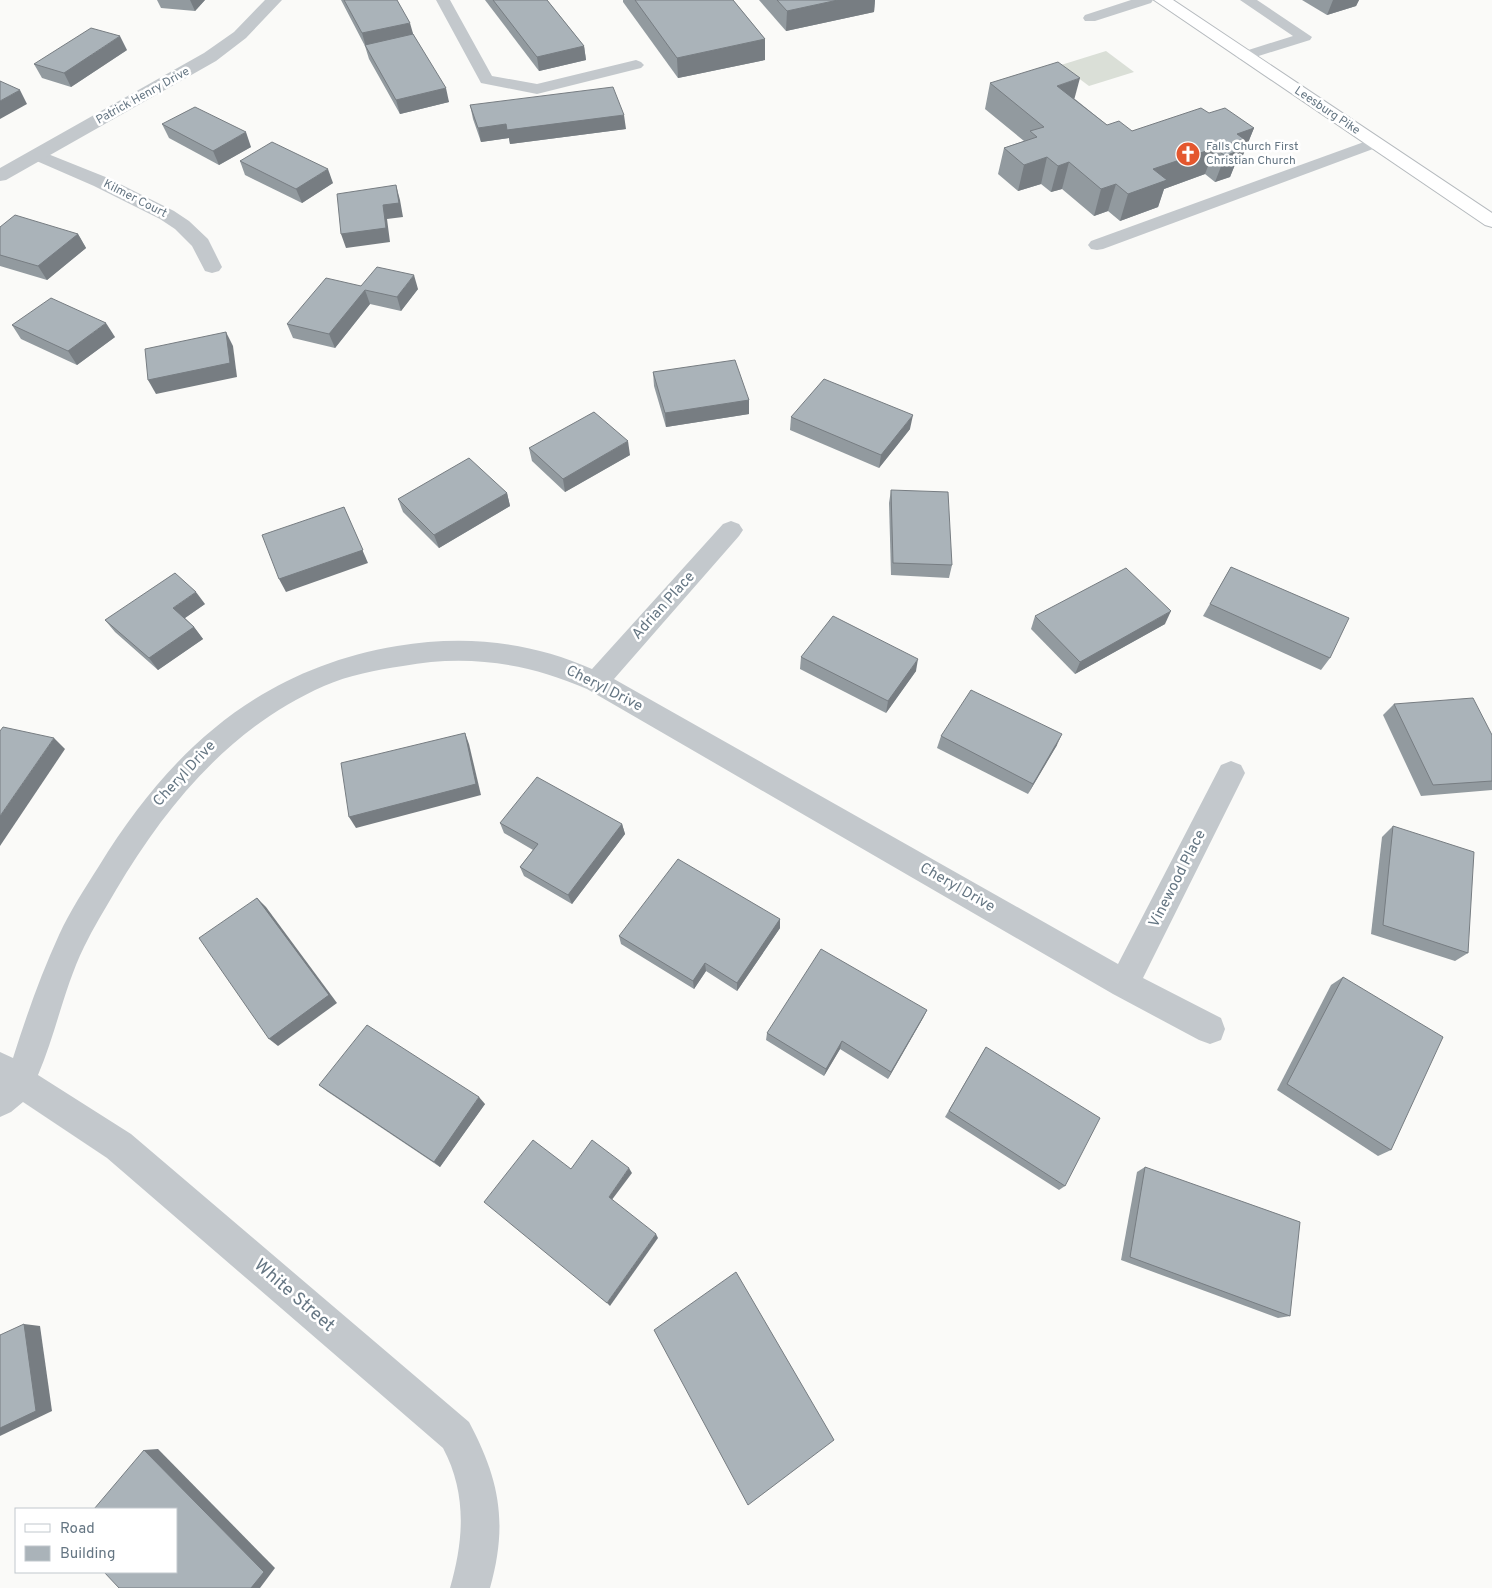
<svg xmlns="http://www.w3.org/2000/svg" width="1492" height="1588" font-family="Overpass,sans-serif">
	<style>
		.green { fill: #dadfd7 }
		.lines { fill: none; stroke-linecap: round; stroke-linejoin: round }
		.primary-casing { stroke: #b5babe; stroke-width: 2 }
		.service { fill: #c3c8cc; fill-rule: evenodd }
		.minor { fill: #c3c8cc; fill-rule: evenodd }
		.tertiary { fill: #c3c8cc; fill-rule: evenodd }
		.primary { fill: #fff; fill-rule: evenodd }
		.wall { fill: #929a9f }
		.shaded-wall { fill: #777d82 }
		.building { fill: #aab3b9; stroke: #777d82 }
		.labels { text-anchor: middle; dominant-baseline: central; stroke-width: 5; stroke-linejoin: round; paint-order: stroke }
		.far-street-label { font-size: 12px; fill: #657683; stroke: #fff }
		.far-poi-label { font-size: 12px; fill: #657683; stroke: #fff; text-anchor: start }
		.street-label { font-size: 15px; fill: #657683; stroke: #fff }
		.near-street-label { font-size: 18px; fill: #657683; stroke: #fff }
	</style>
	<rect width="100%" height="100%" fill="#fafaf8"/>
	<polygon class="green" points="1106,51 1134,72 1089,86 1061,65"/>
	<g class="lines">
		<defs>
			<polygon id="primary" points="1154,0 1173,0 1492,213 1492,227 1485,225"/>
		</defs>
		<use href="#primary" class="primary-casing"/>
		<g class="service">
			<polygon points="436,0 450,0 492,76 537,84 636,60 641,62 644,65 641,68 537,94 481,83"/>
			<polygon points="1131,0 1153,0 1151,3 1095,21 1085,21 1083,18 1085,15"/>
			<polygon points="1240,0 1257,0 1312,37 1310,40 1249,59 1239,59 1236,56 1239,53 1293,36"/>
			<polygon points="1375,138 1381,140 1383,143 1381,146 1103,249 1097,250 1091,249 1088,245 1091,241"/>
		</g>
		<g class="minor">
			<polygon points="38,150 108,178 174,211 189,221 208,239 222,267 219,271 212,273 205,271 192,246 175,229 160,219 94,186 32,159 29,155 32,151"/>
			<path d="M 731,521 L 739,524 L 743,530 L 739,536 L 614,679 L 1118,964 L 1221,765 L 1231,761 L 1241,765 L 1245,773 L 1143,978 L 1221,1018 L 1225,1029 L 1221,1040 L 1210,1044 L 1199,1040 L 1113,994 L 587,689 C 528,663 467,654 403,666 C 376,670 349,675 324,686 C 231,727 167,804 116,890 C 105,909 93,928 84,947 C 64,988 56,1033 38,1075 L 131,1134 L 469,1422 C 500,1480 508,1524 490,1588 L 450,1588 C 464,1540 467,1493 443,1448 L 107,1158 L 23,1102 L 11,1112 L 0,1117 L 0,1052 L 13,1058 C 26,1017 41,974 59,935 C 70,911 85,888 99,866 C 170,750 260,669 397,646 C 464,635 530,641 592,669 L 723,524 Z"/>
		</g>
		<polygon class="tertiary" points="265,0 282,0 246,38 216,61 6,180 0,181 0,168 204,53 234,32"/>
		<use href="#primary" class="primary"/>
	</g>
	<g class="wall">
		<polygon points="157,0 205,0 195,11 161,8"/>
		<polygon points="341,0 397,0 413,34 449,102 400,114 369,59 365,46"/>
		<polygon points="485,0 547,0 584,46 586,60 539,71"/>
		<polygon points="623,0 733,0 765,39 765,60 678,78 623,2"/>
		<polygon points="759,0 875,0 874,12 786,31"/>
		<polygon points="1302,0 1359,0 1356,6 1327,15"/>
		<polygon points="127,50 71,87 42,78 34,64"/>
		<polygon points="990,83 1075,99 1107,125 1132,131 1209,113 1254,128 1243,155 1238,157 1230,177 1215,182 1205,174 1164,189 1158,207 1120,221 1108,211 1094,216 1062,189 1051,192 1041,184 1018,191 998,174 1004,148 1024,141 985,109"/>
		<polygon points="470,105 626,129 510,144 509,138 481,142 473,119"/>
		<polygon points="162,124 251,147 219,165 169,138"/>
		<polygon points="240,161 333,183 302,203 245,175"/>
		<polygon points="0,227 78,234 86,248 47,280 0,266"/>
		<polygon points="361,286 418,289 401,311 370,304 335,348 293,338 287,324"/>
		<polygon points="12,325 115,337 77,365 21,339"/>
		<polygon points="653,372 749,400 749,414 666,427 654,386"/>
		<polygon points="791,417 910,429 879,468 790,430"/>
		<polygon points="529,448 630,455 565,492 532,461"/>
		<polygon points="891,490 952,565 949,578 891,575 889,503"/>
		<polygon points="507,493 510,506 439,548 403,512 398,499"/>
		<polygon points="1231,567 1330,658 1321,670 1203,616"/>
		<polygon points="205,604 185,618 194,627 203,639 158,670 115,632 105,620"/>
		<polygon points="1035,616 1165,624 1075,674 1031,629"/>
		<polygon points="801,657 916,671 886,713 800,669"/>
		<polygon points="1394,704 1492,735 1492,790 1421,796 1383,715"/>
		<polygon points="941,736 1057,745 1028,794 937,748"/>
		<polygon points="500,823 622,824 625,834 572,904 524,876 520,867 533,850 504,833"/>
		<polygon points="1393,826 1468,953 1455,961 1371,934 1382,837"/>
		<polygon points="780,919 780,928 737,991 706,971 694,989 621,944 619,936"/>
		<polygon points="1343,977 1391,1150 1378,1156 1277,1090 1331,985"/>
		<polygon points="927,1010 923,1018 888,1079 840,1049 824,1076 766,1040 767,1033"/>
		<polygon points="986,1047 1065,1186 1059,1190 945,1117"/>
		<polygon points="319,1085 485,1104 440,1167 328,1092"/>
		<polygon points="1145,1167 1290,1316 1278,1318 1121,1260 1137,1172"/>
	</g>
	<g class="shaded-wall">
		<polygon points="190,0 205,0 195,11"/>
		<polygon points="838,0 875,0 874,12 786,31 787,11"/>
		<polygon points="1333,0 1359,0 1356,6 1327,15"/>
		<polygon points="410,23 414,37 366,47 362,33"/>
		<polygon points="120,36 127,50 71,87 64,73"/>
		<polygon points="765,39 765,60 678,78 677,58"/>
		<polygon points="584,46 586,60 539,71 537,57"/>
		<polygon points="1080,78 1073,104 1057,86"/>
		<polygon points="446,88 449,102 400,114 396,100"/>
		<polygon points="20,90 27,104 0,119 0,101"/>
		<polygon points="624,115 626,129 510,144 509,138 481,142 478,128 506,124"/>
		<polygon points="1254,128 1243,155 1238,157 1230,177 1215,182 1225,156 1237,134"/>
		<polygon points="246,132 251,147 219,165 213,151"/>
		<polygon points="1215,148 1205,174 1164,189 1158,207 1120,221 1128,194 1153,169"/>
		<polygon points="1047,157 1041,184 1018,191 1024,165"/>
		<polygon points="1069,162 1062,189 1051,192 1058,166"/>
		<polygon points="328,169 333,183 302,203 296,189"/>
		<polygon points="1116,184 1108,211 1094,216 1101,189"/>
		<polygon points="396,185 400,200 403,217 387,219 390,242 346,248 341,234 383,205"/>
		<polygon points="78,234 86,248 47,280 38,266"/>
		<polygon points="414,275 418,289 401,311 397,297"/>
		<polygon points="365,290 370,304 335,348 329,334"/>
		<polygon points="106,323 115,337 77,365 68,351"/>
		<polygon points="226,332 233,346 237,377 156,394 148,380"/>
		<polygon points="749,400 749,414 666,427 665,413"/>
		<polygon points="913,415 910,429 879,468 881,455"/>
		<polygon points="628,441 630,455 565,492 563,479"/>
		<polygon points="507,493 510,506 439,548 434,535"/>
		<polygon points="344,507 368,563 286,592 279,579"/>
		<polygon points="196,592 205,604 182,620 173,608"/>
		<polygon points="1171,611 1165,624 1075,674 1080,662"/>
		<polygon points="194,627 203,639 158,670 149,658"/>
		<polygon points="918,659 916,671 886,713 888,701"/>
		<polygon points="465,733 469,744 481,795 356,828 349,817"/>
		<polygon points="1062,734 1057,745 1028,794 1033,784"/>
		<polygon points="54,738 65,749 0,846 0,816"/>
		<polygon points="622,824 625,834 572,904 568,895"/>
		<polygon points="257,898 266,907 337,1003 278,1046 269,1039"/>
		<polygon points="780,919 780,928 737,991 737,983"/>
		<polygon points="705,963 706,971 694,989 693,981"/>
		<polygon points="927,1010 923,1018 888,1079 891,1072"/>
		<polygon points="842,1041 840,1049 824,1076 826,1069"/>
		<polygon points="479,1097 485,1104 440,1167 434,1162"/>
		<polygon points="629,1168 632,1173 611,1201 609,1197"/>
		<polygon points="656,1234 658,1238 610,1306 607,1303"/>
		<polygon points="24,1324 40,1326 52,1411 0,1436 0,1428"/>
		<polygon points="158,1449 275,1568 260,1588 251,1588 144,1450"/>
	</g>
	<g class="building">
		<polygon points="344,0 397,0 410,23 362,33"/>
		<polygon points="493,0 547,0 584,46 537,57"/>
		<polygon points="635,0 733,0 765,39 677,58"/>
		<polygon points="777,0 838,0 787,11"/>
		<polygon points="91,28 120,36 64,73 34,64"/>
		<polygon points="413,34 446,88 396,100 365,45"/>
		<polygon points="1058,62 1080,78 1057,86 1107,125 1119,121 1132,131 1201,108 1209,113 1225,108 1254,128 1237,134 1244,139 1231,143 1240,150 1225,156 1215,148 1153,169 1167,180 1128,194 1116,184 1101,189 1069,162 1058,166 1047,157 1024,165 1004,148 1037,137 1030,131 1044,127 990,83"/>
		<polygon points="0,81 20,90 0,101"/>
		<polygon points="613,87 624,115 507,130 506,124 478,128 470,105"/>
		<polygon points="195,107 246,132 213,151 162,124"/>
		<polygon points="272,142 328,169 296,189 240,161"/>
		<polygon points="396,185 399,203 383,205 386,228 341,234 337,194"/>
		<polygon points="15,215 78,234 38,266 0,255 0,227"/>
		<polygon points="377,267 414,275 397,297 365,290 329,334 287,324 326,278 361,286"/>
		<polygon points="51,298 106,323 68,351 12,325"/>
		<polygon points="226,332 230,363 148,380 145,349"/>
		<polygon points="735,360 749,400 665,413 653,372"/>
		<polygon points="824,379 913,415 881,455 791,417"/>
		<polygon points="594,412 628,441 563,479 529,448"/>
		<polygon points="469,458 507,493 434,535 398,499"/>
		<polygon points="891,490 948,492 952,565 893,563"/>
		<polygon points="344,507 363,550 279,579 262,535"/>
		<polygon points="1231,567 1349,618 1330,658 1210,604"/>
		<polygon points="1126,568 1171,611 1080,662 1035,616"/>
		<polygon points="175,573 196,592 173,608 194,627 149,658 105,620"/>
		<polygon points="833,616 918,659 888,701 801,657"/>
		<polygon points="971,690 1062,734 1033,784 941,736"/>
		<polygon points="1473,698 1492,735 1492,781 1433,785 1394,704"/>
		<polygon points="3,727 54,738 0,816 0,731"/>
		<polygon points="465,733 476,784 349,817 341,763"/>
		<polygon points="537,777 622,824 568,895 520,867 538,844 500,823"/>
		<polygon points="1393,826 1474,852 1468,953 1383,925"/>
		<polygon points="678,859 780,919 737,983 705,963 693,981 619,936"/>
		<polygon points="257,898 329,995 269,1039 199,938"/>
		<polygon points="821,949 927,1010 891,1072 842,1041 826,1069 767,1033"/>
		<polygon points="1343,977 1443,1037 1391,1150 1287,1084"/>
		<polygon points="367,1025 479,1097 434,1162 319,1085"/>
		<polygon points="986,1047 1100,1118 1065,1186 949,1111"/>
		<polygon points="533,1140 571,1169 592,1140 629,1168 609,1197 656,1234 607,1303 484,1202"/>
		<polygon points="1145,1167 1300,1222 1290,1316 1130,1257"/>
		<polygon points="736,1272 834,1440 748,1505 654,1330"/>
		<polygon points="24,1324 36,1411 0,1428 0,1335"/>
		<polygon points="144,1450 264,1572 251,1588 119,1588 104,1572 176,1572 176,1509 94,1509"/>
	</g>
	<defs>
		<symbol id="church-disc" viewBox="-11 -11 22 22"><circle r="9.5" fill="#e4572e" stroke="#fff"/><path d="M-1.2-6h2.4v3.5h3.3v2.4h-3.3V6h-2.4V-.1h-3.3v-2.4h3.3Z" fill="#fff"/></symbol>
	</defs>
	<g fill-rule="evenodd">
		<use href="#church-disc" x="1174" y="140" width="28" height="28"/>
	</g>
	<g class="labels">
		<g class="far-street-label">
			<text transform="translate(143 96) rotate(-29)">Patrick Henry Drive</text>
			<text transform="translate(1327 111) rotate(34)">Leesburg Pike</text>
			<text transform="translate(135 199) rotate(27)">Kilmer Court</text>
		</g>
		<g class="far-poi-label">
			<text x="1206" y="147">Falls Church First<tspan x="1206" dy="14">Christian Church</tspan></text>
		</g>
		<g class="street-label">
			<text transform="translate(664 606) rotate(-48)">Adrian Place</text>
			<text transform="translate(604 689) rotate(27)">Cheryl Drive</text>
			<text transform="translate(185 774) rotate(-47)">Cheryl Drive</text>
			<text transform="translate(1178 879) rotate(-63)">Vinewood Place</text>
			<text transform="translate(957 888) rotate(30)">Cheryl Drive</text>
		</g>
		<g class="near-street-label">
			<text transform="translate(294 1296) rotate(41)">White Street</text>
		</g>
	</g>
	<rect x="15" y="1508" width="162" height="65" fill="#ffffff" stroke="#c1c8cd"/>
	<rect x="25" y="1524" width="25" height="8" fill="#ffffff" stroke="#c1c8cd"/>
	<text x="60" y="1533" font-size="15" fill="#657683">Road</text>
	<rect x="25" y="1546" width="25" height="15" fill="#aab3b9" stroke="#c1c8cd"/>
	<text x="60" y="1558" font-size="15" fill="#657683">Building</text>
</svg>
